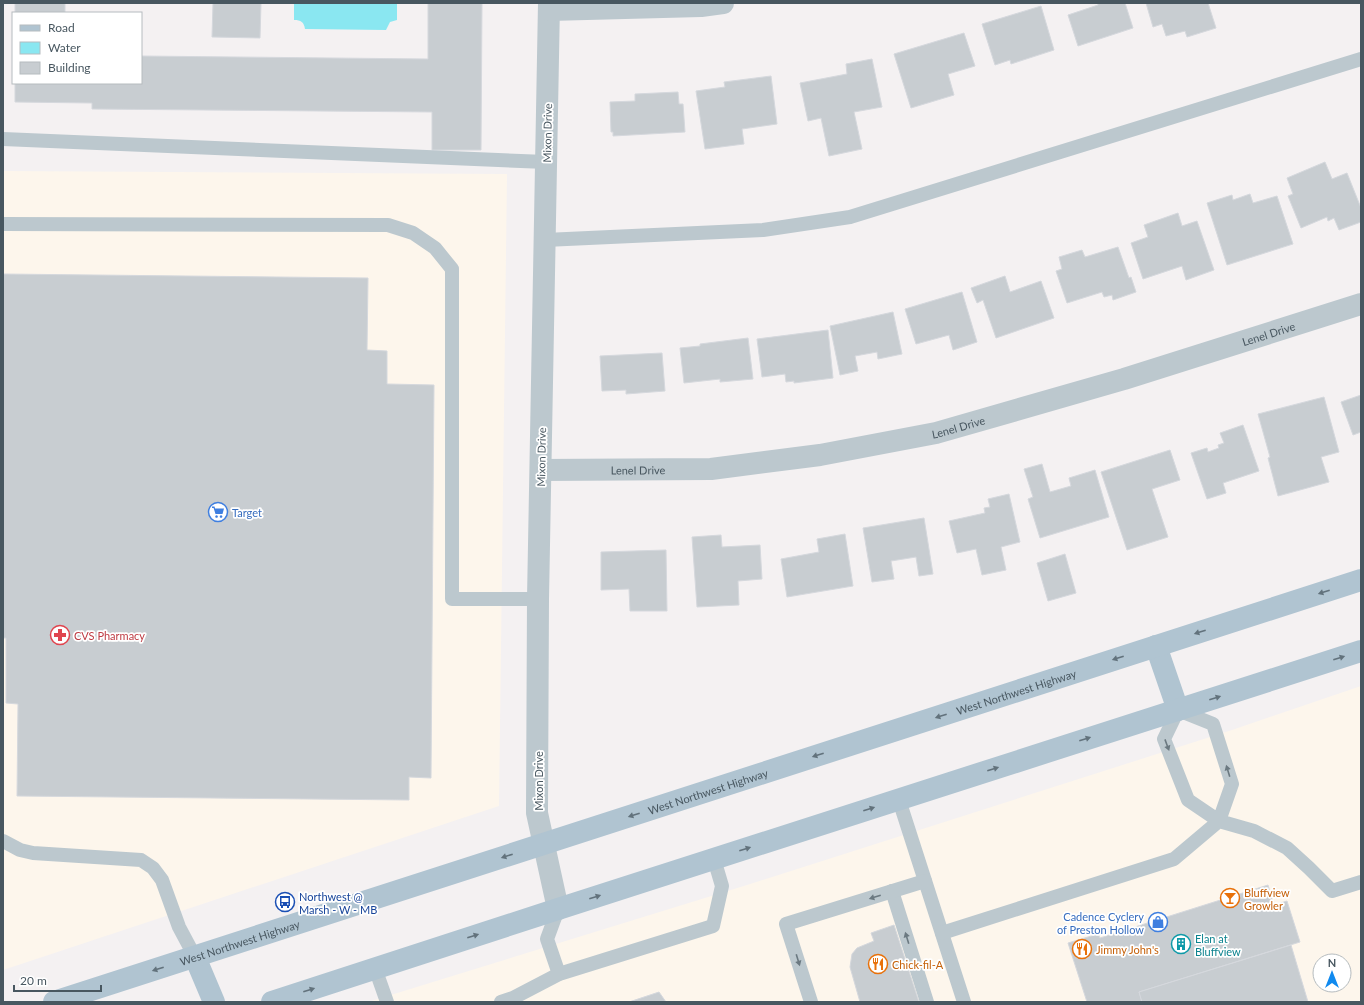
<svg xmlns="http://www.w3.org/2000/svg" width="1364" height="1005" font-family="Lato,sans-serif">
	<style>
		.commercial { fill: #fdf6ec; fill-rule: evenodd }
		.water { fill: #8ae7f1 }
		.building { fill: #c8cdd1; stroke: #d5d8dd }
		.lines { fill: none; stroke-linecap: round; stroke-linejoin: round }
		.lane { stroke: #bcc8ce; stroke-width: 14 }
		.street { stroke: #bcc8ce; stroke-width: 22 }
		.primary { stroke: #b0c4d1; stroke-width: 22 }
		.oneway { fill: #62727c }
		.oneway2 { fill: #6b7981 }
		.labels { text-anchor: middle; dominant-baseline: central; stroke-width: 3.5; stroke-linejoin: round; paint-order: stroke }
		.street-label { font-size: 11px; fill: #485760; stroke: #fff }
		.shop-label { font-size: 11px; fill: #366cbe; stroke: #fff; text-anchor: start }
		.health-label { font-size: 11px; fill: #be3a42; stroke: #fff; text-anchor: start }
		.food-label { font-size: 11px; fill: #c56008; stroke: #fff; text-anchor: start }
		.transit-label { font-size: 11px; fill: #164399; stroke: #fff; text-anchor: start }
		.culture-label { font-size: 11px; fill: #0d838f; stroke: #fff; text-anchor: start }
	</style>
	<rect width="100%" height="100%" fill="#f4f1f2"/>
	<g class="commercial">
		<polygon points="3,171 507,174 499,806 3,970"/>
		<path d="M 1361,686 L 1361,1002 L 368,1002 L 747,885 L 1232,730 ZM 1320,961 L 1344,961 L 1344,985 L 1320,985 Z"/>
	</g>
	<path class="water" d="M 294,3 L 397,3 L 397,20 L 390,22 L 386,30 L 305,29 C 304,22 301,20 294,20 Z"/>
	<g class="building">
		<rect x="15" y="3" width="50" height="10"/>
		<polygon points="213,3 261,3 260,38 212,37"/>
		<polygon points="428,3 482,3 481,150 432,150 432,112 92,109 92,103 15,102 15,83 141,83 141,56 428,59"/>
		<polygon points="1098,3 1125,3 1133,28 1078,46 1068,15 1098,5"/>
		<polygon points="1146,3 1208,3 1216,28 1187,37 1185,31 1166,36 1162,24 1153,27"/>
		<polygon points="1041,6 1054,50 1011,64 1010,60 995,65 982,24"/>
		<polygon points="964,33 975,66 948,74 954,95 911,108 894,54"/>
		<polygon points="872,59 882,107 854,112 862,149 829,156 821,118 808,121 800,83 847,74 846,64"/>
		<polygon points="771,76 777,124 742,129 744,144 705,149 696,91 725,87 724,82"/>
		<polygon points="678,92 679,104 683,104 685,132 613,136 613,132 611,132 610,102 635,101 635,94"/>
		<polygon points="1325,162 1332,179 1347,173 1361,208 1361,222 1339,230 1334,218 1328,221 1327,217 1301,228 1288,196 1293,194 1287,178"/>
		<polygon points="1250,194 1253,203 1277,196 1293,244 1227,265 1207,203 1232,195 1233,200"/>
		<polygon points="1178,213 1182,226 1197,221 1214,270 1186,280 1182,266 1143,279 1131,243 1148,237 1144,225"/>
		<polygon points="1118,247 1129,278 1131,277 1136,292 1113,300 1112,295 1104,297 1102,292 1067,303 1056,271 1062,269 1059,257 1082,250 1085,257"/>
		<polygon points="3,274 368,278 367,350 387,351 387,384 434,385 431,778 409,777 409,800 17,796 18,704 6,703 6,638 3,638"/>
		<polygon points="1005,276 1010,292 1041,281 1054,318 996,338 983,300 977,303 971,288"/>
		<polygon points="962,292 977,342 953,350 949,335 916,344 905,309"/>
		<polygon points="893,312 902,354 878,359 877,352 855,356 858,371 840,375 830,326"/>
		<polygon points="828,330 833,378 794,383 794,381 786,382 785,374 762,377 757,339"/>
		<polygon points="748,338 753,379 720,382 720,379 684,383 680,348 700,346 700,344"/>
		<polygon points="662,353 665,391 626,394 626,390 602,391 600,356"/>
		<polygon points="1361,395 1361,432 1353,435 1341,402"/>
		<polygon points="1324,397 1339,452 1321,457 1329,482 1278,496 1268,458 1270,457 1258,414"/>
		<polygon points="1243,425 1259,471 1223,483 1226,493 1207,499 1191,453 1207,448 1208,452 1219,448 1218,445 1224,443 1220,433"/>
		<polygon points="1170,450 1180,480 1152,489 1168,537 1127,550 1101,472"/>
		<polygon points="1042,464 1050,492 1071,486 1069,478 1095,470 1109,517 1040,538 1028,499 1033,497 1024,469"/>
		<polygon points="1009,494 1020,542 1001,547 1006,570 982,575 976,549 957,553 949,521 985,513 984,508 990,507 988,499"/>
		<polygon points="924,518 933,574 919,576 916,557 891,561 894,579 872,582 863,528"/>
		<polygon points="845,534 853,586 787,597 781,559 819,552 817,539"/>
		<polygon points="721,535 722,547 760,545 762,579 738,581 739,605 697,607 692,537"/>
		<polygon points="666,550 667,611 630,611 629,589 601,590 601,552"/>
		<polygon points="1065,554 1076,593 1048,601 1037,563"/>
		<polygon points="1268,885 1274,905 1287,901 1300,942 1139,992 1142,1002 1087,1002 1068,943 1098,934 1100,938"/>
		<polygon points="894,925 919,1002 860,1002 850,967 852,954 857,948 874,941 871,933"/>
		<polygon points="1291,945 1308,1002 1142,1002 1139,992"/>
		<polygon points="659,992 666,1002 629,1002"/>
	</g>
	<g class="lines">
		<g class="lane">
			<polyline points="3,139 546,162"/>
			<polyline points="3,224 388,225 413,233 435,248 452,269 452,599 538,599"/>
			<polyline points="545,240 763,230 850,217 1361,59"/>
			<polyline points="899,800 964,1002"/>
			<polyline points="3,841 20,850 33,853 141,860 153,868 162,880 179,927 195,957"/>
			<polyline points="892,891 927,1002"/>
			<polyline points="558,909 547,939 559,974"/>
			<polyline points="942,933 1174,859 1219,821 1232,784 1213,724 1178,710 1164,739 1188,800 1219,821 1254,831 1287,848 1309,868 1332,891 1361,882"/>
			<polyline points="375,968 387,1002"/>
			<polyline points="501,1002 513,998 559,974 713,926 722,886 714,859"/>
			<polyline points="811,1002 786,924 925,881"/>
		</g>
		<g class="street">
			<polyline points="549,3 538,599 537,813 558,909"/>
			<polyline points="549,10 701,6 723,3"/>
			<path id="s1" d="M 541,470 L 711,469 L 820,455 L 936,433 L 1124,379 L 1361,304"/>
		</g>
		<g class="primary">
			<polyline points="1156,646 1178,710"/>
			<polyline points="195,957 214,1002"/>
			<path id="s2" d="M 54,1002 L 1361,580"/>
			<polyline points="272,1002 558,909 1361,651"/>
		</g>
	</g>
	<defs><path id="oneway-solid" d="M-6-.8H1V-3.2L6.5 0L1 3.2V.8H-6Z"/></defs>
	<g class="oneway">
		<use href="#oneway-solid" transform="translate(1324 592) rotate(162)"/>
		<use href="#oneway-solid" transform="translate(1200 632) rotate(162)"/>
		<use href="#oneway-solid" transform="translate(1118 658) rotate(162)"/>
		<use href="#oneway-solid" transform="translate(1339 658) rotate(-18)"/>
		<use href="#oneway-solid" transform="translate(1215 698) rotate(-18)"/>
		<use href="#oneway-solid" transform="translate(941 716) rotate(162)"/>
		<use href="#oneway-solid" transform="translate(1085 739) rotate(-18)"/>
		<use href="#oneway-solid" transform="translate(818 755) rotate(162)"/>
		<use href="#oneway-solid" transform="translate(993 769) rotate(-18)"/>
		<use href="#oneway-solid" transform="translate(869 809) rotate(-18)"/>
		<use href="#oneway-solid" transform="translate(634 815) rotate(162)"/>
		<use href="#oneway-solid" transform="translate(745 849) rotate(-18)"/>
		<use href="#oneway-solid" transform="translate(507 856) rotate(162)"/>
		<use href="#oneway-solid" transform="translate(595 897) rotate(-18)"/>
		<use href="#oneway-solid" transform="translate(473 936) rotate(-18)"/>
		<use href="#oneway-solid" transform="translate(158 969) rotate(162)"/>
		<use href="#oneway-solid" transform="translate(309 990) rotate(-18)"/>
	</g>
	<g class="oneway2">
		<use href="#oneway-solid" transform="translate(1167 745) rotate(70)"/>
		<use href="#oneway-solid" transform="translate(1228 771) rotate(-107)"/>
		<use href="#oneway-solid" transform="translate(875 897) rotate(163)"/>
		<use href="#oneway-solid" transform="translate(907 938) rotate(-107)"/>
		<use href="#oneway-solid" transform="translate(798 960) rotate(73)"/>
	</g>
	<defs>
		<symbol id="supermarket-ring" viewBox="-11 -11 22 22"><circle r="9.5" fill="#fff" stroke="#3f7fe0" stroke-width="1.5"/><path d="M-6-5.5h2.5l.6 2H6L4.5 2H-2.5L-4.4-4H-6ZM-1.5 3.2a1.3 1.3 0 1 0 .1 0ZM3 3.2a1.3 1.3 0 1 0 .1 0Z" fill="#3f7fe0"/></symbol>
		<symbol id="pharmacy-ring" viewBox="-11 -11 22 22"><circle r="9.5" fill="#fff" stroke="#e0444e" stroke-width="1.5"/><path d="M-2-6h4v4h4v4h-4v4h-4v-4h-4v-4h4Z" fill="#e0444e"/></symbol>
		<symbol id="bar-ring" viewBox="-11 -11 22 22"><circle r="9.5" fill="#fff" stroke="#e8710a" stroke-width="1.5"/><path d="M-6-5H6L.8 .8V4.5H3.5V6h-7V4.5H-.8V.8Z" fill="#e8710a"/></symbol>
		<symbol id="bus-ring" viewBox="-11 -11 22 22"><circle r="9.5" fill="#fff" stroke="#1a4fb4" stroke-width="1.5"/><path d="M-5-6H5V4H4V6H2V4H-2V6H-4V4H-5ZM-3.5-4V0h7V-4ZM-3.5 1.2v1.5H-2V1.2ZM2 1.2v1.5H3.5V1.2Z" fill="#1a4fb4"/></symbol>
		<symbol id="shop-ring" viewBox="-11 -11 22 22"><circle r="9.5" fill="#fff" stroke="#3f7fe0" stroke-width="1.5"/><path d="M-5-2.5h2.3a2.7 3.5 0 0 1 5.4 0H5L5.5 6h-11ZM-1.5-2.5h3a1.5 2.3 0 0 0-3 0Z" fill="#3f7fe0"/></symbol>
		<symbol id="building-ring" viewBox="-11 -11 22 22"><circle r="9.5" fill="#fff" stroke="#0f9aa8" stroke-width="1.5"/><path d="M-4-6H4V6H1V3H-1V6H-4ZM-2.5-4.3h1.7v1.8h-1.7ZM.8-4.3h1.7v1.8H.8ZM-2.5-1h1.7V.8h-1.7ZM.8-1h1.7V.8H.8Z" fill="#0f9aa8"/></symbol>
		<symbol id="restaurant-ring" viewBox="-11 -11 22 22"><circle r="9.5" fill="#fff" stroke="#e8710a" stroke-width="1.5"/><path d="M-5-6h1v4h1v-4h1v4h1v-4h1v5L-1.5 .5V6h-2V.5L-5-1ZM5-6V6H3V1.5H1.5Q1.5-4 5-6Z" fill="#e8710a"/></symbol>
	</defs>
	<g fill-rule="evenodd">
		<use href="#supermarket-ring" x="207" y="501" width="22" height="22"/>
		<use href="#pharmacy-ring" x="49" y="624" width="22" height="22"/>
		<use href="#bar-ring" x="1219" y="887" width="22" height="22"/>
		<use href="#bus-ring" x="274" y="891" width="22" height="22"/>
		<use href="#shop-ring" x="1147" y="911" width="22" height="22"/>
		<use href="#building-ring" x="1170" y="933" width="22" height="22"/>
		<use href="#restaurant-ring" x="1071" y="938" width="22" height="22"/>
		<use href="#restaurant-ring" x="867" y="953" width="22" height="22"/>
	</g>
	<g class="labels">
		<g class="street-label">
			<text transform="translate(547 133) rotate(-89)">Mixon Drive</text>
			<text stroke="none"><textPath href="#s1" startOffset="745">Lenel Drive</textPath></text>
			<text stroke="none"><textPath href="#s1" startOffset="421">Lenel Drive</textPath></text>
			<text transform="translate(541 457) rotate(-89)">Mixon Drive</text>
			<text stroke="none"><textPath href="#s1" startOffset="97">Lenel Drive</textPath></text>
			<text stroke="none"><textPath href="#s2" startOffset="1011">West Northwest Highway</textPath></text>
			<text transform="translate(538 781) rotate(-90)">Mixon Drive</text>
			<text stroke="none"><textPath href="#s2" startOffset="687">West Northwest Highway</textPath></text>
			<text stroke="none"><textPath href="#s2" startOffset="195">West Northwest Highway</textPath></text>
		</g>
		<g class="shop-label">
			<text x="232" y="512">Target</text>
			<text x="1144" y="916" text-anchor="end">Cadence Cyclery<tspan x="1144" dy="13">of Preston Hollow</tspan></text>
		</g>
		<g class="health-label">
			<text x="74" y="635">CVS Pharmacy</text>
		</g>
		<g class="food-label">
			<text x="1244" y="892">Bluffview<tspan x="1244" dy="13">Growler</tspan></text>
			<text x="1096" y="949">Jimmy John's</text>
			<text x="892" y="964">Chick-fil-A</text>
		</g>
		<g class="transit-label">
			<text x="299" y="896">Northwest @<tspan x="299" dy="13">Marsh - W - MB</tspan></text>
		</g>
		<g class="culture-label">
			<text x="1195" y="938">Elan at<tspan x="1195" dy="13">Bluffview</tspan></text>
		</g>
	</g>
	<rect width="1364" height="1005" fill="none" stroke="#485760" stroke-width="8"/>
	<rect x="12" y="12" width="130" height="72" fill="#ffffff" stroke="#b6bcbf"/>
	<rect x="20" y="25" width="20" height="6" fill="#b0c4d1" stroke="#b6bcbf"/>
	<text x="48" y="32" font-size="12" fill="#485760">Road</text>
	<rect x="20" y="42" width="20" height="12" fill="#8ae7f1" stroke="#b6bcbf"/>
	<text x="48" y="52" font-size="12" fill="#485760">Water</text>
	<rect x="20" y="62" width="20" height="12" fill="#c8cdd1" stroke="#b6bcbf"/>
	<text x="48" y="72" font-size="12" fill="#485760">Building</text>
	<g transform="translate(1332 973)"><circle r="19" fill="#ffffff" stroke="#b6bcbf"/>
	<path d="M0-3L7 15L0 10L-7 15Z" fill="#108aef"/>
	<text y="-6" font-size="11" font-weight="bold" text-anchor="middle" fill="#485760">N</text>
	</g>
	<path d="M14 985v6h87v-6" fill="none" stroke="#485760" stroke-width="2"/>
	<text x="20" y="985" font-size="12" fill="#485760" stroke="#ffffff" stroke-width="3" paint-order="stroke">20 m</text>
</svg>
